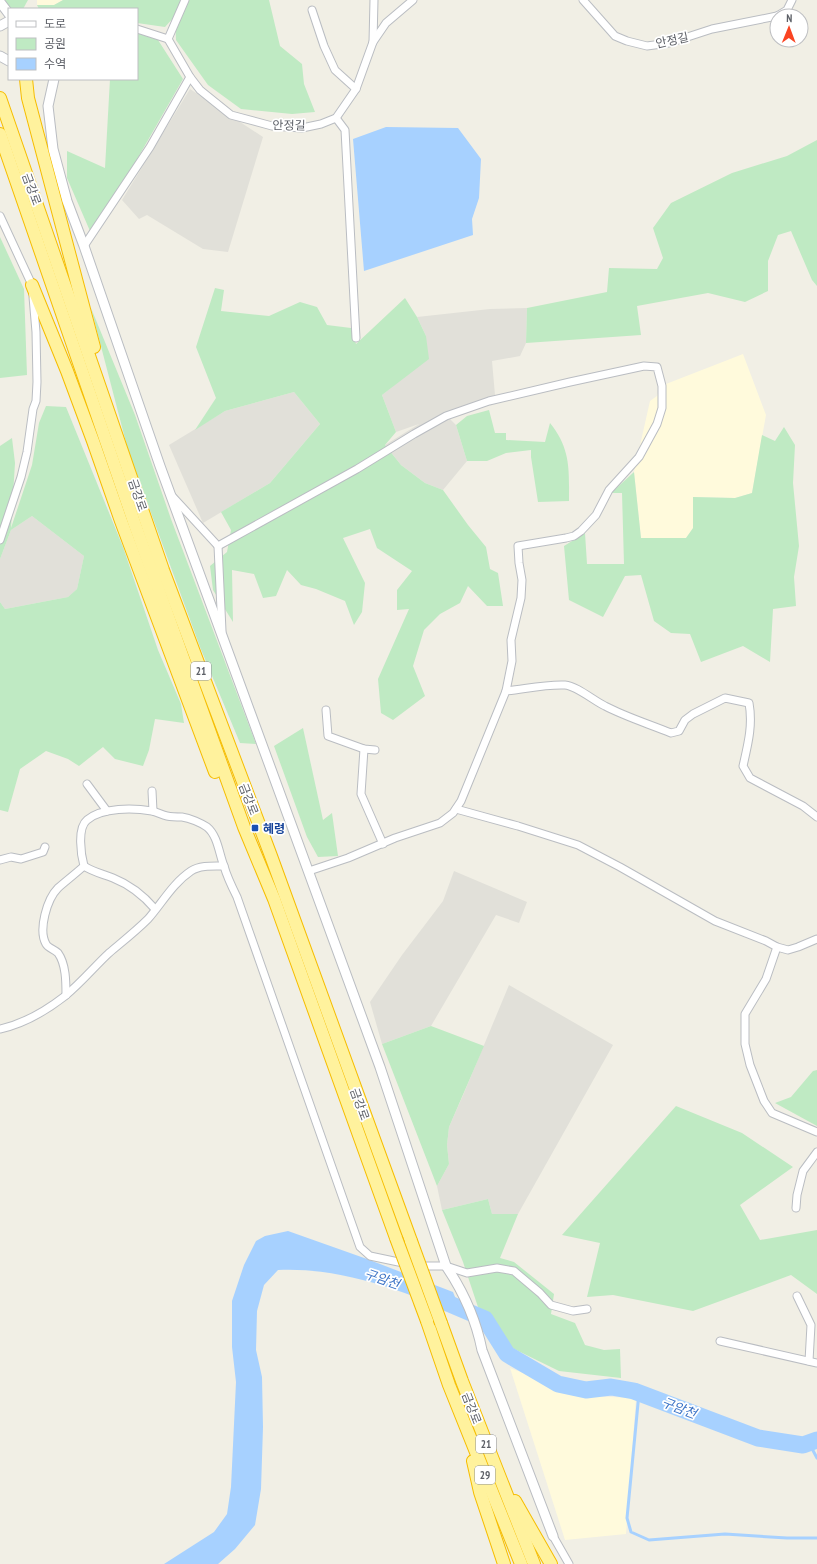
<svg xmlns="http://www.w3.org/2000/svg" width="817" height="1564" font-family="'PT Sans Narrow','Noto Sans KR',sans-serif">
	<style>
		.commercial { fill: #fffadc }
		.industrial { fill: #e1e0d9 }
		.green { fill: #bfeac3 }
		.water { fill: #a7d1ff }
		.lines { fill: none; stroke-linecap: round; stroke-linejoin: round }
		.stream { stroke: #a7d1ff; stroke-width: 3 }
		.river { stroke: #a7d1ff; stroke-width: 17 }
		.minor-casing { stroke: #babdc2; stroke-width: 9 }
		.tertiary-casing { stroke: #babdc2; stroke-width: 11 }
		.trunk-casing { stroke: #f6bd00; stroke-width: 14 }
		.minor { stroke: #fff; stroke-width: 7 }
		.tertiary { stroke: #fff; stroke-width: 9 }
		.trunk { stroke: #fff29d; stroke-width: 12 }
		.trunk-bridge-casing { stroke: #f6bd00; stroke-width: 14; stroke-linecap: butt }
		.trunk-bridge { stroke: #fff29d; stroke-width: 12 }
		.transit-dot { fill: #1a4fb4; stroke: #fff; stroke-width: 1.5 }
		.labels { text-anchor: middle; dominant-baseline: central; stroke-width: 3.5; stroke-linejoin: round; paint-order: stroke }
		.shield { fill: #fff; stroke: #8e9095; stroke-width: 1 }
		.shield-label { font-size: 11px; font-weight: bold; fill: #5d6067 }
		.street-label { font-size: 12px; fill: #5d6067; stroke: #fff }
		.transit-label { font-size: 12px; font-weight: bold; fill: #164399; stroke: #fff; text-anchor: start }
		.water-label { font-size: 13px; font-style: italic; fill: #3b73c6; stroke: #fff }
	</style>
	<rect width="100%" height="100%" fill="#f1efe5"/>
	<g class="commercial">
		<polygon points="37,0 63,0 54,5 37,5"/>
		<polygon points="743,354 766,415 752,493 735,498 693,497 693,529 686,538 641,538 634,472 650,401 657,396 659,390 666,384"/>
		<polygon points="510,1368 585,1396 636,1398 626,1534 565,1540"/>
	</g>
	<g class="industrial">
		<polygon points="190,89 263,137 228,252 203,249 147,215 139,219 122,200"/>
		<polygon points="527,308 526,343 520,356 492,361 495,395 445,414 456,425 467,461 443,490 425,483 401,465 385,445 419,424 396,432 382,395 392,387 426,336 417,317 490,309"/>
		<polygon points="294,392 320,424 270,483 203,523 169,445 225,411"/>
		<polygon points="32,516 84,556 77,589 68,597 5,609 0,602 0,559 11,530"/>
		<polygon points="454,871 527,902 519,923 496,915 431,1026 382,1044 370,1002 402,955 443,901"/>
		<polygon points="509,985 613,1045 518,1214 492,1214 488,1199 442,1210 437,1186 449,1164 447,1145 449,1127 464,1093"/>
	</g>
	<g class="green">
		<polygon points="5,0 28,0 23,9 9,8"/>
		<polygon points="63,0 269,0 280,46 302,64 304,84 315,112 292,114 241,109 208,85 176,40 175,16 165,27 137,23 137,9 39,9 37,5 54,5"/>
		<polygon points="137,33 158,40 183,79 128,175 90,231 67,178 67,151 105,168 110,79 137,79"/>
		<polygon points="817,140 817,286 812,280 791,231 778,235 768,261 768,291 745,302 708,293 637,306 641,335 526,343 527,308 607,292 609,268 657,269 663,258 653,228 671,203 732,173 787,156"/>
		<polygon points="0,237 24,289 27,375 0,378"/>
		<polygon points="215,288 224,290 221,311 269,316 300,302 317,307 327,325 351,328 356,344 405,298 417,317 426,336 429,359 382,395 396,432 385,445 401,465 425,483 443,490 468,525 486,547 490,569 498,573 503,606 487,606 468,586 460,603 440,614 424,630 413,666 425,696 393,720 381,713 378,679 409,609 397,610 397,590 412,571 377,548 370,529 343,538 365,583 362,612 354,625 345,601 316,589 301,585 287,570 276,596 263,598 254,574 232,570 233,622 213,590 210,566 227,552 231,530 221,512 270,483 320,424 294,392 225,411 195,430 216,398 196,347"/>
		<polygon points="91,308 135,415 171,519 256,744 240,743 200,647 128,450"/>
		<polygon points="46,406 66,407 123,547 158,650 181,704 184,723 155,719 149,750 143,766 115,759 103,747 79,766 68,759 46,751 20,769 8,812 0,810 0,602 5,609 68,597 77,589 84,556 32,516 11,530 0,559 0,446 12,438 15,463 11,528 32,465 39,423"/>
		<path d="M 489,410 L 495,433 L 506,433 L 506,440 L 545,442 L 550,423 C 571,449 569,470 569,501 L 538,502 L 531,457 L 531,450 L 506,453 L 487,461 L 467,461 L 456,425 L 467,416 Z"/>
		<polygon points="784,427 795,445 793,483 799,546 794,577 796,606 773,609 770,662 743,646 701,662 690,634 671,633 654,621 641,575 625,576 603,617 569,600 564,546 585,533 587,564 624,564 622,493 611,493 634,472 641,538 686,538 693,528 693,497 735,498 752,493 762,435 775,441"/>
		<polygon points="303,728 323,820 332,813 338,856 318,857 307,837 274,746"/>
		<polygon points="431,1026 484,1046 449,1127 447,1145 449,1164 437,1186 382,1044"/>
		<polygon points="817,1070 817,1126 775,1103 791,1097 813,1071"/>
		<polygon points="676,1106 742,1133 793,1167 740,1205 760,1240 817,1230 817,1294 791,1275 693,1311 613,1295 587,1297 600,1243 562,1235"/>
		<polygon points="488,1199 492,1214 518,1214 500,1258 514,1262 554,1294 551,1314 575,1323 585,1345 604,1350 620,1349 621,1378 559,1371 510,1347 490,1315 478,1307 463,1262 442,1210"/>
	</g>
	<g class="water">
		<polygon points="386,127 458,128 481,159 479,198 472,219 473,235 364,271 353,139"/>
		<path d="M 288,1231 L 367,1259 L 453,1292 L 463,1317 C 406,1291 341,1267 278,1270 L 264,1285 L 257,1311 L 256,1350 L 262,1377 L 263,1427 L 261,1489 L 255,1525 L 235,1549 L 218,1564 L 164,1564 L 214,1532 L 227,1514 L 231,1487 L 236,1382 L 232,1347 L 232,1301 L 244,1265 L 256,1241 L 265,1236 Z"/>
	</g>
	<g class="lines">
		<g class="stream">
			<polyline points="639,1393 627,1518 631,1532 649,1540 725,1534 787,1538 817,1538"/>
			<polyline points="809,1443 817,1458"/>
		</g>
		<polyline class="river" points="438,1299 485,1319 507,1354 558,1384 586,1390 611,1387 634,1391 758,1438 803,1445 817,1440"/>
		<defs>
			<g id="minor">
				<polyline points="583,0 615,36 627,41 647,46 669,43 712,29 777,16"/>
				<polyline points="312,10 324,46 335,70 356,89"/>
				<polyline points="777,16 787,10 792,0"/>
				<polyline points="137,29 168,39 190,77 200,90 231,115 272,126 302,128 321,124 336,118 356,89 373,42 386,23 413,0"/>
				<polyline points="168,39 185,0"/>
				<polyline points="373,42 374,0"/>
				<polyline points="336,118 345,130 356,338"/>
				<polyline points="0,216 32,285 36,332 37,382 36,401 33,409 27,452 21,477 0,540"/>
				<polyline points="84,246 150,147 190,77"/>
				<polyline points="173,497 218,546 357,469 414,434 446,416 489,401 570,382 644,366 657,367 662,386 662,408 657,424 639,457 609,490 596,515 581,531 574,536 566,538 518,546 519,563 522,580 521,598 511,640 512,661 506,691"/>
				<polyline points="218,546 222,631"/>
				<polyline points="326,710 328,736 364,749 375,750"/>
				<polyline points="364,749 361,794 383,844"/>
				<polyline points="87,784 107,811"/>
				<polyline points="152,791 153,811"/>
				<polyline points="456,809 518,826 578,845 620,867 715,921 766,941 777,947 788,950 798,947 817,939"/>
				<polyline points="0,860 11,857 21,859 43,852 45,847"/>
				<path d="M 84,866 C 93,872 103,874 113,878 C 128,884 144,896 155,909"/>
				<path d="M 309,871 L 348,858 L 395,838 L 440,823 L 453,813 L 461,801 L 506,691 C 525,689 546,684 565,685 C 577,686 594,701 605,706 C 626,717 649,724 671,733 L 679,731 L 685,720 L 693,714 L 725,698 L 749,703 C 753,725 748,744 743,766 L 750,778 L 803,806 L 817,817"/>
				<polyline points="777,947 766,979 745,1014 745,1044 750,1065 764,1101 772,1113 817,1132"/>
				<path d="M 66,995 C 66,982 66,964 58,953 C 54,949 48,948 46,944 C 38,930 47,899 58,888 C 66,881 75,874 84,866 C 81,855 77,828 87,820 C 102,807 134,808 152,811 C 157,812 162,815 167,816 C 172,817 177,817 182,817 C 190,818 201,823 207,827 C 218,836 219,854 224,866 C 227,877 232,887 237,897 L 360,1247 L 370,1256 L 408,1264"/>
				<path d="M 0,1029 C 23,1024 47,1010 65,996 C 81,983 94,967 109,953 C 122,942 136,931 148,919 C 162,903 173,883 191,871 C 200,865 213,866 224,866"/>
				<polyline points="796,1208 797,1195 803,1171 817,1152"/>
				<polyline points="418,1266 446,1266 467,1273 497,1268 514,1271 540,1293 551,1305 573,1311 587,1309"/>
				<polyline points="797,1296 811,1325 809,1361"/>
				<polyline points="720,1341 817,1363"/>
				<polyline points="553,1536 569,1564"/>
			</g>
			<g id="tertiary">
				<polyline points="0,2 9,14"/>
				<polyline points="0,26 9,21"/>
				<polyline points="0,56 9,61"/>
				<path d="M 54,79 L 48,106 L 53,149 L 67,201 L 84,246 L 160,466 L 380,1067 L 446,1266 C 463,1291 476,1320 482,1350 L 553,1536"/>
			</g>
			<g id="trunk">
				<polyline points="26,79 28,98 94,347"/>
				<polyline points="0,98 163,570 271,856 411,1241"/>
				<polyline points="0,134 134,522 244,827 274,899 396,1238"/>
				<polyline points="32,285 67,371 93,441 121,521 215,772"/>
				<polyline points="427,1321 449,1385 521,1564"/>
				<polyline points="441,1323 462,1381 534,1564"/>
				<polyline points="473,1461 480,1492 504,1564"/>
				<polyline points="515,1501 551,1564"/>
			</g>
		</defs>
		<use href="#minor" class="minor-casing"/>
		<use href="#tertiary" class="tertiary-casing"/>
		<use href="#trunk" class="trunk-casing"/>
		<use href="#minor" class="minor"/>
		<use href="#tertiary" class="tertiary"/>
		<use href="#trunk" class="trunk"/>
		<defs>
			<g id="trunk-bridge">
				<polyline points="396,1238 427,1321"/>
				<polyline points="411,1241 441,1323"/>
			</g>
		</defs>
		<use href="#trunk-bridge" class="trunk-bridge-casing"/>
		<use href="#trunk-bridge" class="trunk-bridge"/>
	</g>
	<rect class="transit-dot" x="251" y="824" width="8" height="8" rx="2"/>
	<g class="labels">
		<g class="shield">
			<rect x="191" y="662" width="20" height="18" rx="3"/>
			<rect x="476" y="1435" width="20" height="18" rx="3"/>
			<rect x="475" y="1466" width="20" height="18" rx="3"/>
		</g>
		<g class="shield-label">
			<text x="201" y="671">21</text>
			<text x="486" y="1444">21</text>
			<text x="485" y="1475">29</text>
		</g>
		<g class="street-label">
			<text transform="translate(672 40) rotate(-13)">안정길</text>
			<text transform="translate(289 125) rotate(1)">안정길</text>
			<text transform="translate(32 189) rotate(70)">금강로</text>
			<text transform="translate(138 495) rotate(71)">금강로</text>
			<text transform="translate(249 799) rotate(69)">금강로</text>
			<text transform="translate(360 1104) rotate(70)">금강로</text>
			<text transform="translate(472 1408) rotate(69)">금강로</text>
		</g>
		<g class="transit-label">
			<text x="263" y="828">혜령</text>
		</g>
		<g class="water-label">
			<text transform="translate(382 1279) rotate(19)">구암천</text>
			<text transform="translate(679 1408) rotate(21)">구암천</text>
		</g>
	</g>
	<rect x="8" y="8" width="130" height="72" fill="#ffffff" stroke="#bebfc2"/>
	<rect x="16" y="21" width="20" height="6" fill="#ffffff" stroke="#bebfc2"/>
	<text x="44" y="28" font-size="12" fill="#5d6067">도로</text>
	<rect x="16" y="38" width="20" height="12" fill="#bfeac3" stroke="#bebfc2"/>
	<text x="44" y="48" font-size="12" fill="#5d6067">공원</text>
	<rect x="16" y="58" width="20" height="12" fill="#a7d1ff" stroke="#bebfc2"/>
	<text x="44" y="68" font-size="12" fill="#5d6067">수역</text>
	<g transform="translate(789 28) rotate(1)"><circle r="19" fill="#ffffff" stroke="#bebfc2"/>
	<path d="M0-3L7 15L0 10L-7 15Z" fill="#fa4422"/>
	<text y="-6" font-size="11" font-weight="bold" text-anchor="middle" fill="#5d6067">N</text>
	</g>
</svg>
